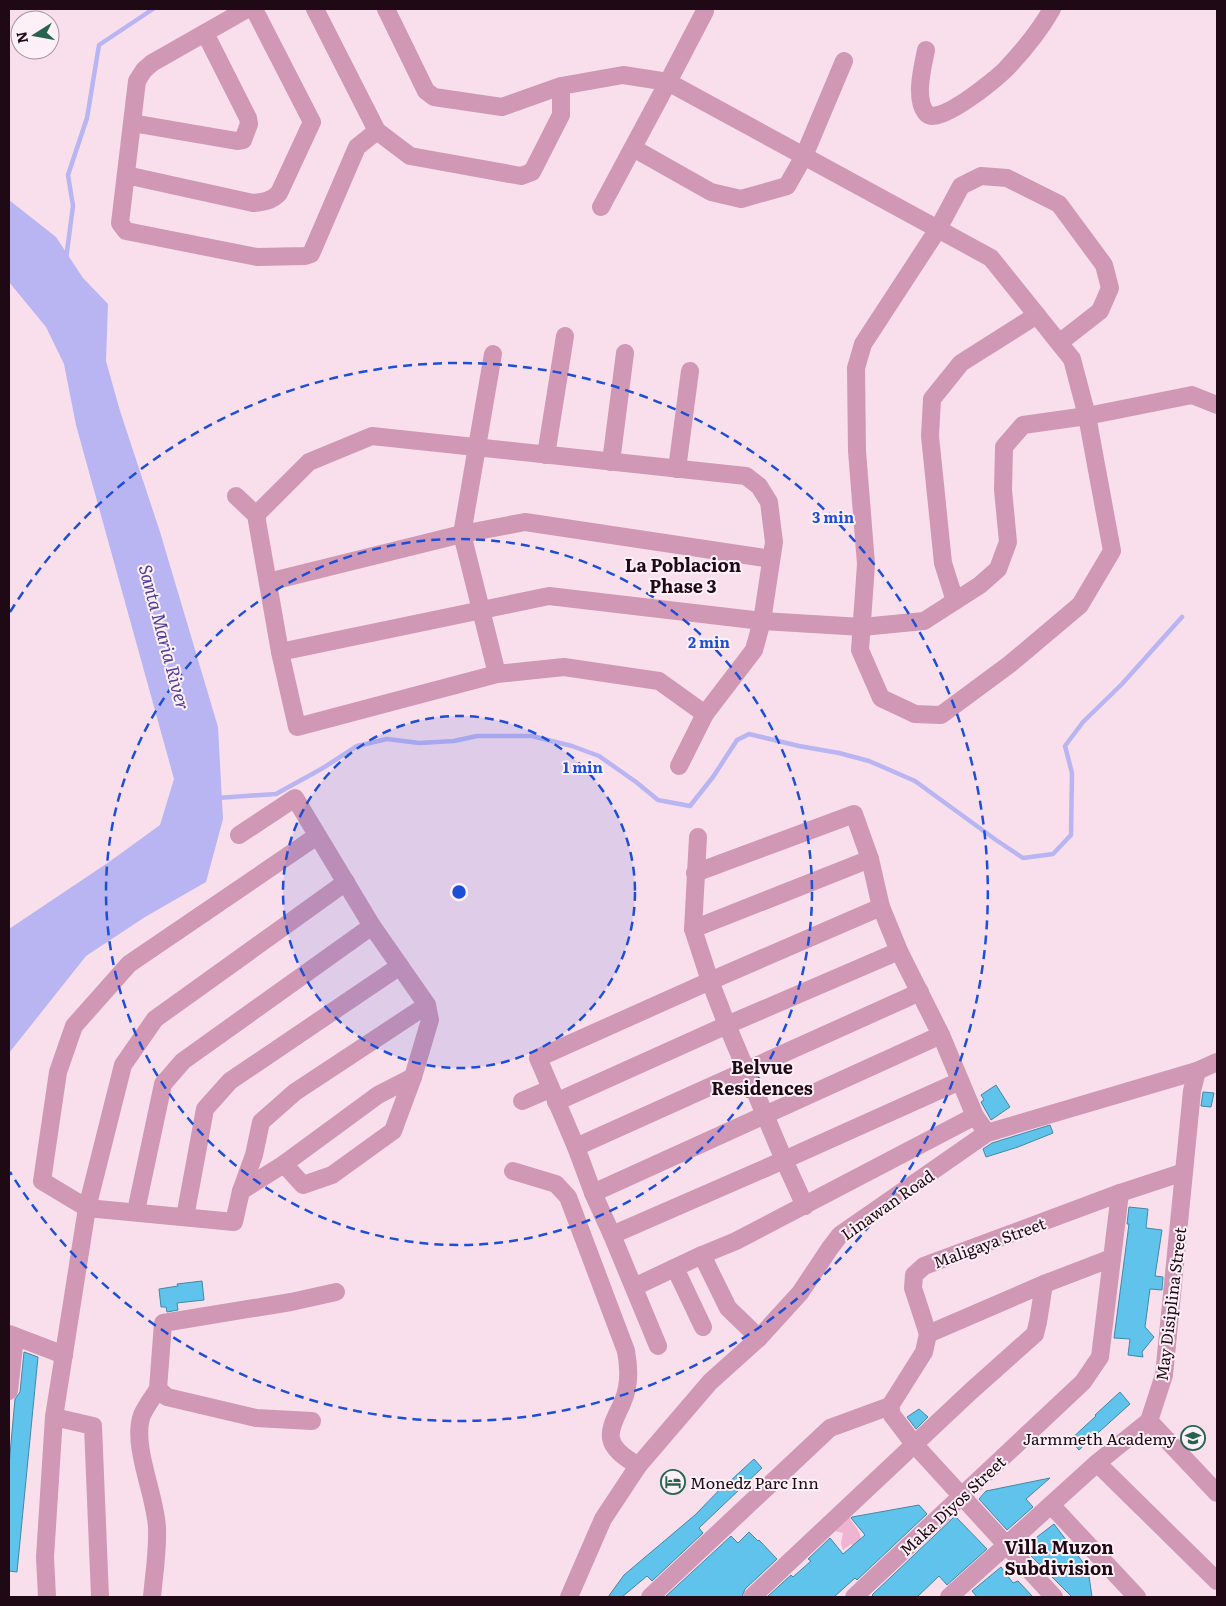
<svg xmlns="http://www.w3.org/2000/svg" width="1226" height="1606" font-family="Literata,serif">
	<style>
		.green { fill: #efb4d1 }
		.water { fill: #b9b4f2 }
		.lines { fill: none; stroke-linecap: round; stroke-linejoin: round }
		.stream { stroke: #b9b4f2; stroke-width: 4.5 }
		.building { fill: #5fc3ec; stroke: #4388a5 }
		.minor { stroke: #d098b4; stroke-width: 18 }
		.ring { fill: none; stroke: #1d4ed8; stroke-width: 2.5; stroke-dasharray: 9 6 }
		.labels { text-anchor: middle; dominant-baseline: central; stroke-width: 4; stroke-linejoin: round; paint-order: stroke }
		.street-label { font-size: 16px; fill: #1e0914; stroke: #fdf0f6 }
		.poi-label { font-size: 16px; fill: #1e0914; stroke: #fdf0f6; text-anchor: end }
		.neighbourhood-label { font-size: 18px; font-weight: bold; fill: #1e0914; stroke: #fdf0f6 }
		.water-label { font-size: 18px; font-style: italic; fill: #4f3f98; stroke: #fdf0f6 }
		.centre { fill: #1d4ed8; stroke: #fdf0f6; stroke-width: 2.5 }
		.ring-label { font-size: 15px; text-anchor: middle; font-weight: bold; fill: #1d4ed8; stroke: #fdf0f6; stroke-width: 4; stroke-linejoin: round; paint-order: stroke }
	</style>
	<rect width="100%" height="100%" fill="#f9dfeb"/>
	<path class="green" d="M 854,1517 L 850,1519 C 857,1529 866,1537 857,1549 L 851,1544 L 843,1550 L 841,1543 L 843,1533 L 826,1529 L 835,1521 Z"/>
	<polygon class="water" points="9,200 56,237 83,278 108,304 106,361 120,411 160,532 218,727 223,819 206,882 145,917 86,956 9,1053 9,929 109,862 160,825 174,779 76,425 64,364 46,327 9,282"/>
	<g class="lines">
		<g class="stream">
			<polyline points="66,259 73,206 68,175 87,118 99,45 153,9"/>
			<polyline points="217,798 276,794 323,768 357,746 387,739 419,743 454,741 477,736 532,736 572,746 599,756 636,782 658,800 690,806 713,777 737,740 749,734 799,746 839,753 869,761 915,781 996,840 1023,858 1053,854 1071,835 1072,773 1065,746 1083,722 1122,684 1182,617"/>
		</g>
	</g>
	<g class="building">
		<polygon points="996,1085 1010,1107 991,1120 981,1102 984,1100 981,1095"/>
		<polygon points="1203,1092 1214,1093 1211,1107 1201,1106"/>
		<polygon points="1050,1125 1053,1133 1018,1147 986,1157 983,1149 992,1143"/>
		<polygon points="1129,1207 1148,1209 1146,1228 1162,1230 1155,1276 1163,1277 1162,1290 1150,1289 1145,1327 1154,1337 1142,1352 1143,1357 1128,1355 1130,1339 1114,1338 1129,1224 1127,1224"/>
		<polygon points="202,1281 204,1300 177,1303 178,1310 167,1312 166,1307 161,1307 159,1289 178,1286 177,1284"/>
		<polygon points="24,1352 38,1357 17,1572 9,1571 9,1465 15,1399 20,1392"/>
		<polygon points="1120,1392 1130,1404 1079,1450 1070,1440 1096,1416 1095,1415"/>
		<polygon points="919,1409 928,1417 916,1429 907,1417"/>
		<polygon points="754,1459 762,1468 699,1528 703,1533 652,1581 647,1576 622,1597 608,1597 624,1575 695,1515 728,1481 729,1482"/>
		<polygon points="1050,1478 1026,1499 1033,1507 1007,1530 979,1499 986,1491"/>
		<polygon points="919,1505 927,1514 857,1580 855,1578 834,1597 767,1597 791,1575 793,1577 811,1561 808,1559 830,1538 843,1554 865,1535 851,1518 852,1517"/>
		<polygon points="955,1516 987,1549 947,1585 939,1576 917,1597 874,1597 872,1595"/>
		<polygon points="1054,1524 1088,1569 1092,1597 1072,1597 1028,1553 1027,1548 1037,1537"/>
		<polygon points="749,1532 758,1541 759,1540 777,1559 745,1589 742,1597 665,1597 731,1536 738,1543"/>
		<polygon points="1001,1567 1013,1583 1018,1581 1033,1597 977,1597 972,1591"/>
	</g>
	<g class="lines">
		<g class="minor">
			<polyline points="247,9 152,63 144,70 137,81 120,223 126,231 257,257 305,256 311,254 357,147 377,131"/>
			<polyline points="315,9 377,131 410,156 521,176 532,172 561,115 561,86"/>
			<polyline points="386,9 426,91 434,97 502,107 561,86 623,75 668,82 601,207"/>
			<polyline points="705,9 705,11 668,82 991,258 1072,359 1087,416 1112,551 1080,605 1010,664 941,715 915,714 881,698 860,650 866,564 857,451 856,368 863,344 938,229 961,186 981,176 1007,178 1059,204 1104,265 1110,288 1100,311 1059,343"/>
			<path d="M 926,50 C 923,66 914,98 926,113 C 937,128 996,79 1006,69 C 1023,51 1040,30 1052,9"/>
			<polyline points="132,123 237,141 243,140 249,124 248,118 205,33"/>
			<polyline points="633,148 711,192 741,199 787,186 804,156 844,61"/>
			<path d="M 126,175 L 253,203 C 263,202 272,201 279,193 L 312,122 L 254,9"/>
			<polyline points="493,354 462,534 497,674"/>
			<polyline points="546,455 565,336"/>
			<polyline points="611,462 625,353"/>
			<polyline points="677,469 690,371"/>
			<polyline points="236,496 256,515 280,652 297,727 497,674 564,667 659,681 705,714"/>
			<polyline points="256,515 309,462 372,436 746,476 759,486 769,502 774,542 762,621 754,650 705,714 679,766"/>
			<polyline points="268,582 462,534 525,522 771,559"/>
			<polyline points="955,601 943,563 930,436 932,399 961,363 1037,315"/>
			<polyline points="280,652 549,596 762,621 862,627 924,621 980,585 998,569 1008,542 1003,490 1004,447 1023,425 1087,416 1192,395 1217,405"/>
			<polyline points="239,835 295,798 372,926 427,1005 430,1020 413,1077 393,1131 332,1175 303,1185 284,1164"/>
			<polyline points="317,836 129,964 74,1026 58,1072 42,1181 87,1208 234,1222 241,1191 254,1155 261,1122 295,1092 427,1005"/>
			<polyline points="698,837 693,929 710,981 727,1025 784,1160 805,1206"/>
			<polyline points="695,873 854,814 870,859 881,907 899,951 941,1035 975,1116 987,1133"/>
			<polyline points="693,929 870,859"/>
			<polyline points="522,1101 550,1089"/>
			<polyline points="556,1102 727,1025 899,951"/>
			<polyline points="576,1147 920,992"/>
			<path d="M 513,1171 L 556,1184 L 568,1197 L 626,1351 C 629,1367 630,1385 623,1401 C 619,1412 609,1426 611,1438 C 613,1451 628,1459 638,1466"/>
			<polyline points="241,1191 284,1164 378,1095 413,1077"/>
			<polyline points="593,1193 941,1035"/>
			<polyline points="136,1211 163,1084 183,1061 372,926"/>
			<polyline points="185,1217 205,1109 230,1081 400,966"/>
			<polyline points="612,1235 784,1160 960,1081"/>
			<polyline points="702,1255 728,1308 759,1338"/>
			<polyline points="675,1268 703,1327"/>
			<polyline points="634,1287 702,1255 736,1241 975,1116"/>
			<polyline points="9,1334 64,1355"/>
			<polyline points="928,1334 1044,1284 1112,1258"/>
			<polyline points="658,1346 612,1235 593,1193 576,1147 538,1058 710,981 881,907"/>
			<polyline points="9,1391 15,1337"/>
			<polyline points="890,1406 892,1415 914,1444 1054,1597"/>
			<polyline points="54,1417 93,1426 100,1597"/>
			<polyline points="312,1421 256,1418 167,1397 158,1389 163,1323 291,1302 336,1292"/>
			<polyline points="1149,1421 1217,1493"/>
			<polyline points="1097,1463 1217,1581"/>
			<polyline points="1051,1505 1137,1597"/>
			<polyline points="47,1597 45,1557 54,1417 87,1208 123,1065 155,1019 346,882"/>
			<path d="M 152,1597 C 154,1574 158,1551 157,1528 C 156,1496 131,1445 142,1415 C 146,1406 153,1397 158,1389"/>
			<polyline points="569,1597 603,1519 638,1466 710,1382 759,1338 800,1293 830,1248 840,1235 987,1133 1197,1071 1217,1062"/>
			<polyline points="650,1597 830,1428 890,1406 924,1352 928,1334 913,1288 914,1275 924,1266 1120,1193 1184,1172"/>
			<polyline points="752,1597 970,1392 1035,1334 1038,1322 1044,1284"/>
			<polyline points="854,1597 1083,1382 1100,1357 1120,1193"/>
			<polyline points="949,1597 1097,1463 1149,1421 1164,1375 1192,1091 1197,1071"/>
		</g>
	</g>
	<circle cx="459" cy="892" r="176" fill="#1d4ed8" fill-opacity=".12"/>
	<g class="ring">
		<circle cx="459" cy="892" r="176"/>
		<circle cx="459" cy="892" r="353"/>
		<path d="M10 612A529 529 0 1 1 10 1172"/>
	</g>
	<defs>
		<symbol id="school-ring" viewBox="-11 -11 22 22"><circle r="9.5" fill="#fdf0f6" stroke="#27644f" stroke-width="1.5"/><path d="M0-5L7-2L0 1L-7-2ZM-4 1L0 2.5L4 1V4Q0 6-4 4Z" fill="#27644f"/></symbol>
		<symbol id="hotel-ring" viewBox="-11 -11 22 22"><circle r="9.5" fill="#fdf0f6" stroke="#27644f" stroke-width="1.5"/><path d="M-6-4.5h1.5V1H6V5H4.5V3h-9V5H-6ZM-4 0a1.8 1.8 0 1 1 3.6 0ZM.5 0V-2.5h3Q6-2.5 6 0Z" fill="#27644f"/></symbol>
	</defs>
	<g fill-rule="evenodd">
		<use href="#school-ring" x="1179" y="1424" width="28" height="28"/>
		<use href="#hotel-ring" x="659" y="1468" width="28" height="28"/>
	</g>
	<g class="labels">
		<g class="street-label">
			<text transform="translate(887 1204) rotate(-35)">Linawan Road</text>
			<text transform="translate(989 1242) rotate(-20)">Maligaya Street</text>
			<text transform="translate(1170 1304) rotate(-83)">May Disiplina Street</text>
			<text transform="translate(952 1505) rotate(-43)">Maka Diyos Street</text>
		</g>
		<g class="poi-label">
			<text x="1176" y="1438">Jarmmeth Academy</text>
			<text x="690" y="1482" text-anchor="start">Monedz Parc Inn</text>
		</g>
		<g class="neighbourhood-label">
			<text x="683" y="564">La Poblacion<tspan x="683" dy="21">Phase 3</tspan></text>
			<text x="762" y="1066">Belvue<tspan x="762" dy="21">Residences</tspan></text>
			<text x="1059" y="1546">Villa Muzon<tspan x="1059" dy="21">Subdivision</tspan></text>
		</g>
		<g class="water-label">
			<text transform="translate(165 637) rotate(75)">Santa Maria River</text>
		</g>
	</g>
	<circle cx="459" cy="892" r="8" class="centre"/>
	<g class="ring-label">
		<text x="833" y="523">3 min</text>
		<text x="709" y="648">2 min</text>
		<text x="583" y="773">1 min</text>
	</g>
	<rect width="1226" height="1606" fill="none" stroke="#1e0914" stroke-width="20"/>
	<g transform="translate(35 35) rotate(259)"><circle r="24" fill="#fdf0f6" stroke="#a4949c"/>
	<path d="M0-4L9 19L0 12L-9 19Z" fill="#27644f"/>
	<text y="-8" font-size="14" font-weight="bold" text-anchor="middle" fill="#1e0914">N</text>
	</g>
</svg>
